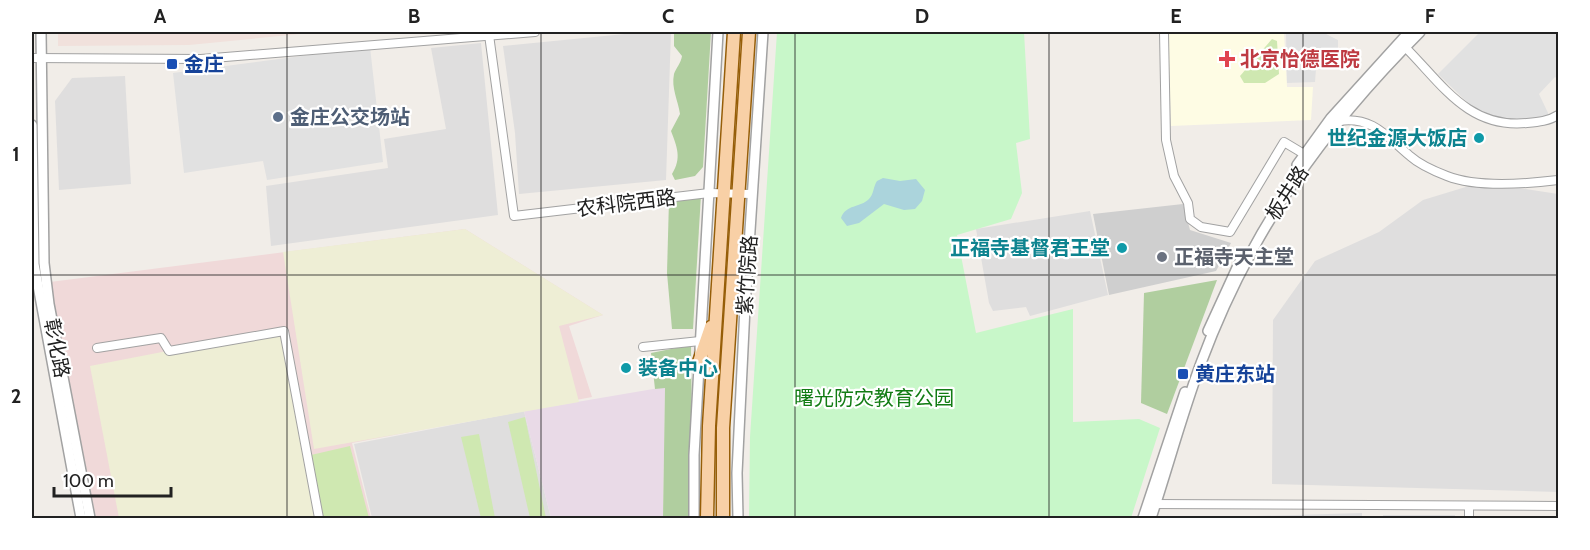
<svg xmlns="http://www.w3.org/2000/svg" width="1590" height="550" font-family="Cabin,'Noto Sans SC',sans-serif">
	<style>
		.residential { fill: #dfdede }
		.commercial { fill: #f0d9d9 }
		.industrial { fill: #e9dae7 }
		.education { fill: #fefce4 }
		.religious { fill: #cfcfcf }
		.military { fill: #f1e1dc }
		.farmland { fill: #eeeed5 }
		.grass { fill: #cfe8b1 }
		.forest { fill: #b0ce9f }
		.park { fill: #c8f7c9 }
		.parking { fill: #e1e1e1 }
		.water { fill: #abd4dc }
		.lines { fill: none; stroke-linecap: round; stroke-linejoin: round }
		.minor-casing { stroke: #a2a2a2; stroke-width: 10 }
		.tertiary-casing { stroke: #a2a2a2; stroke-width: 12 }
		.primary-casing { stroke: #965e08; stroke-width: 15 }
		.minor { stroke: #fff; stroke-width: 8 }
		.tertiary { stroke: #fff; stroke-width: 9 }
		.primary { stroke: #f8d0a6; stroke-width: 12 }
		.grid { fill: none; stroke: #212121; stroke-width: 1.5; stroke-opacity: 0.55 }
		.health-dot { fill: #e0444e; stroke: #fff; stroke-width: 2 }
		.transit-dot { fill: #1a4fb4; stroke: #fff; stroke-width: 2 }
		.service-dot { fill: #5c6f8a; stroke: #fff; stroke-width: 2 }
		.culture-dot { fill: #0f9aa8; stroke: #fff; stroke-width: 2 }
		.worship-dot { fill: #6b7280; stroke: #fff; stroke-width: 2 }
		.labels { text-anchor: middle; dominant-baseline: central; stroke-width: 4.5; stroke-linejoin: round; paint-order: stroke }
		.health-label { font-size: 20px; font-weight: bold; fill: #be3a42; stroke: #fff; text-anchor: start }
		.transit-label { font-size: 20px; font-weight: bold; fill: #164399; stroke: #fff; text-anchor: start }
		.service-label { font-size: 20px; font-weight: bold; fill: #4e5e75; stroke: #fff; text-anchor: start }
		.culture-label { font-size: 20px; font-weight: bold; fill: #0d838f; stroke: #fff; text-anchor: end }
		.street-label { font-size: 20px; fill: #212121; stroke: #fff }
		.worship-label { font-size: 20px; font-weight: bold; fill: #5b616d; stroke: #fff; text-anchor: start }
		.park-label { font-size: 20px; fill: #127c14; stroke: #fff }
		.neatline { fill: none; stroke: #212121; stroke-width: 2 }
		.grid-label { font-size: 20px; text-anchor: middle; font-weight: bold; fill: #212121 }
	</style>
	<rect width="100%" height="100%" fill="#f1ede8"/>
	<g class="residential">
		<polygon points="645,32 671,32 666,180 519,194 515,133 503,46"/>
		<polygon points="481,43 498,215 271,246 266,186 388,168 384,139 446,129 431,48"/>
		<polygon points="125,76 131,184 59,190 55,101 72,78"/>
		<polygon points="1469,186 1520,188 1558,194 1558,492 1272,484 1273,320 1315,261 1379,232 1423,200"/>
		<polygon points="1090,211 1108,295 1030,316 1026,307 993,311 989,303 976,229"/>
		<polygon points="524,411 551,518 372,518 354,444"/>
		<polygon points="1362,513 1362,518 1189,518"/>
		<rect x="1383" y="515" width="72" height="3"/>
	</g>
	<polygon class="commercial" points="465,229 603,315 569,326 592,397 352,443 371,518 96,518 50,282"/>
	<polygon class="industrial" points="665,387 663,518 551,518 524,411"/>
	<polygon class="education" points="1168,32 1284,32 1287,87 1313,87 1311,120 1171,126"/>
	<polygon class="religious" points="1183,204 1190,230 1231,243 1216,271 1109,295 1093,214"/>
	<polygon class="military" points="58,32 321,32 189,45 58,46"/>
	<g class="farmland">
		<polygon points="465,229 603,315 559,326 579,402 314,449 283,252"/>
		<polygon points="281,329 317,518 119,518 90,366"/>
	</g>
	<g class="grass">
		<polygon points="1272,39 1277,41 1279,74 1265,83 1244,83 1240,76"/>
		<polygon points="525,417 546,518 530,518 508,422"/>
		<polygon points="479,434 495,518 481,518 461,437"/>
		<polygon points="350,446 369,518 322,518 311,455"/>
	</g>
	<g class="forest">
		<path d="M 674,32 L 711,32 L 703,167 L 695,176 L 675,180 L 672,174 C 682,158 677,147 671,131 L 680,114 C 678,100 671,88 674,74 C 676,68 681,63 682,56 L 674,46 Z"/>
		<polygon points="701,195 693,329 672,329 667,273 669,200"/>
		<polygon points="1217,280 1167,414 1141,403 1144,293"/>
		<polygon points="691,345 693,518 663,518 665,388 655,389 651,353"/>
	</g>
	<polygon class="park" points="777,32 1024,32 1030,139 1016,143 1022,193 1011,219 957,235 976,333 1073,309 1073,422 1139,419 1160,428 1131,518 749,518 750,437"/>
	<g class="parking">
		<polygon points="1286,32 1326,32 1326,34 1338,40 1338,51 1327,57 1327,68 1316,69 1315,82 1287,83"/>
		<polygon points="1480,32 1558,32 1558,79 1555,77 1539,94 1549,115 1523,121 1489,117 1472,107 1438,74"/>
		<polygon points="370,47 383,162 267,180 263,161 184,173 173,73"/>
	</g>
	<path class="water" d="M 883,178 L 900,181 L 916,179 L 925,190 L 922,201 L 915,209 L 904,210 L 884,204 L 859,223 L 847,226 L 841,218 C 846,204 860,208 869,199 C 874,194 873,187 877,181 Z"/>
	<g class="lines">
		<defs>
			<g id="minor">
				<polyline points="1164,32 1166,140 1174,176 1188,203 1190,219 1201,227 1230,232 1284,142 1304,154"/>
				<polyline points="489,35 514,216 709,193 752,194"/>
				<path d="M 1405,47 C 1442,84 1468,129 1527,123 C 1538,122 1549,121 1558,115"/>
				<polyline points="32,58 201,59 535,32"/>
				<path d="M 1339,121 C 1373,116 1387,137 1410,156 C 1420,165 1434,171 1447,176 C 1477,188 1525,184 1558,180"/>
				<polyline points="643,347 700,341"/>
				<polyline points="97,348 161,338 169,351 284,331 319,518"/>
				<polyline points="1152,504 1558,506"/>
				<polyline points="1469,518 1469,506"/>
			</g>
			<g id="tertiary">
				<polyline points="41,32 44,263 49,304 90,518"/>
				<polyline points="32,125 34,264 81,518"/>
				<polyline points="1297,165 1331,118 1409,32"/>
				<polyline points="1208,331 1241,259"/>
				<polyline points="694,518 694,455 718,32"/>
				<polyline points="738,518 737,473 745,307 763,32"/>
				<polyline points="1143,518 1185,392"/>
				<path d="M 1151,518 C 1168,467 1182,414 1201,363 C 1250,231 1322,130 1420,32"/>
			</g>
			<g id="primary">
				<polyline points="699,362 711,327"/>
				<polyline points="707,518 709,426 734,32"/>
				<polyline points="723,518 723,428 749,32"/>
			</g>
		</defs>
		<use href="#minor" class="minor-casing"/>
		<use href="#tertiary" class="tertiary-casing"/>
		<use href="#primary" class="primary-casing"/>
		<use href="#minor" class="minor"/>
		<use href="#tertiary" class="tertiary"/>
		<use href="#primary" class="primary"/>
	</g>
	<path class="grid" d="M 287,32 L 287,518M 541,32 L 541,518M 795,32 L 795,518M 1049,32 L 1049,518M 1303,32 L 1303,518M 32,275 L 1558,275"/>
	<path class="health-dot" d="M1224 50h6v6h6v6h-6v6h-6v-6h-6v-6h6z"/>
	<g class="transit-dot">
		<rect x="166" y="58" width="12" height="12" rx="3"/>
		<rect x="1177" y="368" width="12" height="12" rx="3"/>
	</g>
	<circle class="service-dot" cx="278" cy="117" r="6"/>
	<g class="culture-dot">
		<circle cx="1479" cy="138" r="6"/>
		<circle cx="1122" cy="248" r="6"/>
		<circle cx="626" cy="368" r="6"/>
	</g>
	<circle class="worship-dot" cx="1162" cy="257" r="6"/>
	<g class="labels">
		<g class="health-label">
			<text x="1240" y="59">北京怡德医院</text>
		</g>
		<g class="transit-label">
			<text x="184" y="64">金庄</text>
			<text x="1195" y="374">黄庄东站</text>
		</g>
		<g class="service-label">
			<text x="290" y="117">金庄公交场站</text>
		</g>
		<g class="culture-label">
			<text x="1467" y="138">世纪金源大饭店</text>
			<text x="1110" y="248">正福寺基督君王堂</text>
			<text x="638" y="368" text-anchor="start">装备中心</text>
		</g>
		<g class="street-label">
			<text transform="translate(1287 193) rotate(-57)">板井路</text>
			<text transform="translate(626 203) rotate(-7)">农科院西路</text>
			<text transform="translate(747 275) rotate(-86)">紫竹院路</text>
			<text transform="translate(57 348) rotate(79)">彰化路</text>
		</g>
		<g class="worship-label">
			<text x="1174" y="257">正福寺天主堂</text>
		</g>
		<g class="park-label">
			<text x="874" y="398">曙光防灾教育公园</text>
		</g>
	</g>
	<rect width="1590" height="550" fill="none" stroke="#ffffff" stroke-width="66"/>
	<path d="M54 487v9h117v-9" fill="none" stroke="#212121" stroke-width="3"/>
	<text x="63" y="487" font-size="18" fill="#212121" stroke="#ffffff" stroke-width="4.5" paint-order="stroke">100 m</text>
	<rect x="33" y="33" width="1524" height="484" class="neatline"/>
	<g class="grid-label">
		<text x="160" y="23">A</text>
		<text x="414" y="23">B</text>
		<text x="668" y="23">C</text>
		<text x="922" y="23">D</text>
		<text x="1176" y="23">E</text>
		<text x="1430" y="23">F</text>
		<text x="16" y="161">1</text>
		<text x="16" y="403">2</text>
	</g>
</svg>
